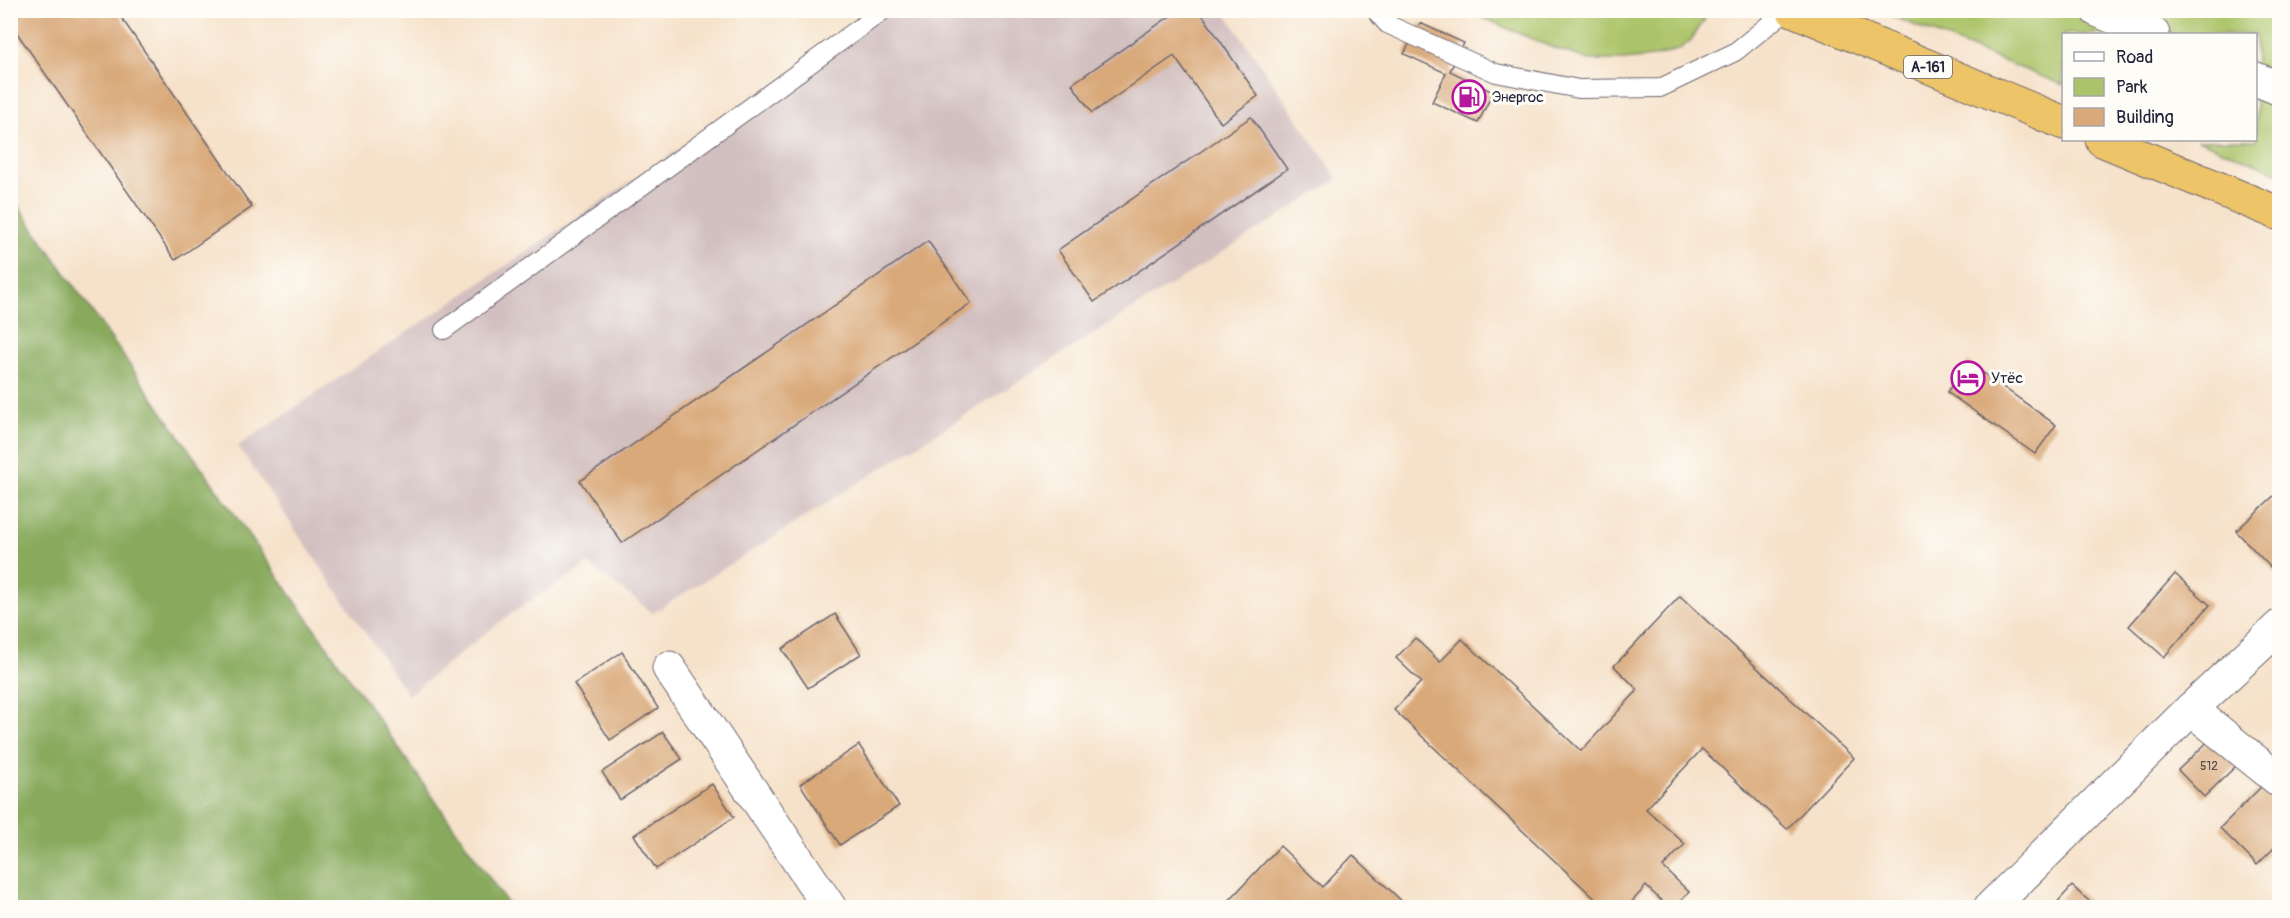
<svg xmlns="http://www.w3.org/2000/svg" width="2290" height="918" font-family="Pangolin,sans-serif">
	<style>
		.industrial { fill: #d2bfc0 }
		.green { fill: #acc469; stroke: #677352; stroke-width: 1.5 }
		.forest { fill: #89aa5d; stroke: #56664c; stroke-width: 1.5 }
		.building { fill: #d9a979 }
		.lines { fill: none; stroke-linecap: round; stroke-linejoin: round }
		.lane-casing { stroke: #6c656d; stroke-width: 20 }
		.street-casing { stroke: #6c656d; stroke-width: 35 }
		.highway-casing { stroke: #6c656d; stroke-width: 35 }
		.lane { stroke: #fff; stroke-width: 18 }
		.street { stroke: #fff; stroke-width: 33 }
		.highway { stroke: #eec469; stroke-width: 33 }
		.labels { text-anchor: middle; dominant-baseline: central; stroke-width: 6; stroke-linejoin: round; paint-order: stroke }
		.number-label { font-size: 12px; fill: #50444a }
		.shield { fill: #fdfcf7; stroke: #646373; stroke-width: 1.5 }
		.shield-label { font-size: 14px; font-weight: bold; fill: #22223b }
		.poi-label { font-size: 15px; fill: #22223b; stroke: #fdfcf7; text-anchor: start }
	</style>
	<rect width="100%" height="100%" fill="#fdfcf7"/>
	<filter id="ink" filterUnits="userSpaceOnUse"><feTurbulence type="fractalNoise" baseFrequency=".0167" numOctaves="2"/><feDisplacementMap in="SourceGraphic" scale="12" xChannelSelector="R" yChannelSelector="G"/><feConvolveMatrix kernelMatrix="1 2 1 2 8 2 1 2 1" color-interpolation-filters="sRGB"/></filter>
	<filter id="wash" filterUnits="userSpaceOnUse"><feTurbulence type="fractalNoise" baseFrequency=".008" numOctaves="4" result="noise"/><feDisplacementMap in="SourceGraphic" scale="24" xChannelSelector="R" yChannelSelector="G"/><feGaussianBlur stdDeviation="1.35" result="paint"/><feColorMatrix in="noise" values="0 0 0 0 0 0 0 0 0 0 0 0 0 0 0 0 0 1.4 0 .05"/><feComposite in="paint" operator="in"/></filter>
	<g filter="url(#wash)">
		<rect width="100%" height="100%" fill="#f6e2ca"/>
		<polygon class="industrial" points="884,11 1224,11 1338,179 653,613 588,564 505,618 408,695 238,446"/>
		<g class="green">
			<polygon points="1684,11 1705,19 1691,40 1680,49 1653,57 1624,60 1590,60 1551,47 1467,11"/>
			<polygon points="1879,11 2279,11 2279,173 2198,140 2256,140 2256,34 2064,34 2063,85"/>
		</g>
		<polygon class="forest" points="10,196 11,196 510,907 11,907"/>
		<g id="blocks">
			<g class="building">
				<polygon points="10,10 116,10 252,207 175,260 10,23"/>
				<polygon points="1179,10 1199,10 1258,96 1221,123 1174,56 1092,113 1072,84"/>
				<polygon points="1420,23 1464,43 1450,71 1493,92 1478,123 1432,102 1446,73 1404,54"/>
				<polygon points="1251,117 1287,169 1094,302 1058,250"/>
				<polygon points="928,241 971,303 622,543 580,481"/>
				<polygon points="1968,362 2056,425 2035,454 1947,392"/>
				<polygon points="2280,490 2280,570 2276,573 2236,531"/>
				<polygon points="2175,574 2210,605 2164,657 2129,626"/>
				<polygon points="1680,596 1854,758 1787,829 1702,749 1646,809 1685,844 1663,867 1689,892 1674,908 1669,908 1646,886 1626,908 1605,908 1394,710 1421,682 1396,658 1415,638 1440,662 1462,639 1581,751 1638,690 1614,666"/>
				<polygon points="835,614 861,654 808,688 782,649"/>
				<polygon points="622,652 658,708 610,740 574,684"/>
				<polygon points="663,732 682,759 620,800 602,772"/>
				<polygon points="2214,736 2240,762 2204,797 2178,770"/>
				<polygon points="859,745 899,806 840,845 800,784"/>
				<polygon points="2268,780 2280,791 2280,842 2257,865 2220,828"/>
				<polygon points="712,784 734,817 656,869 634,835"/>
				<polygon points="1280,846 1323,887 1353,855 1409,908 1222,908"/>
				<polygon points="2072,886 2097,908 2052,908"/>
			</g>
		</g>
	</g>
	<g filter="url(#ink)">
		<use href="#blocks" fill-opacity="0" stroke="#6c656d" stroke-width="1.5"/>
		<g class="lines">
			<defs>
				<g id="lane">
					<polyline points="1375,10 1387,24 1496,73 1579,89 1660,88 1735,52 1787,10"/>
					<polyline points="444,330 884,10"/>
				</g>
				<g id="street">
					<polyline points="2097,10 2153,34"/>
					<polyline points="2256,79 2280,89"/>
					<polyline points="669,668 830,908"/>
					<polyline points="2191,709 2280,781"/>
					<polyline points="1990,908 2191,709 2280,626"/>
				</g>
				<g id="highway">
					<polyline points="1793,10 2064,123"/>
					<polyline points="2102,140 2280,214"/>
				</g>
			</defs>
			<use href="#lane" class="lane-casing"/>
			<use href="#street" class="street-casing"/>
			<use href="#highway" class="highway-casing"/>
			<use href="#lane" class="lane"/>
			<use href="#street" class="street"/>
			<use href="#highway" class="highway"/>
		</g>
	</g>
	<defs>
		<symbol id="fuel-ring" viewBox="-11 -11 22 22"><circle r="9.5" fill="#fdfcf7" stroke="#b5179e" stroke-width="1.5"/><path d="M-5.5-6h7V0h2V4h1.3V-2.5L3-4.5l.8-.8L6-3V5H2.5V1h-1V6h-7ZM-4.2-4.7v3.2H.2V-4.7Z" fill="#b5179e"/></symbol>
		<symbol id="hotel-ring" viewBox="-11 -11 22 22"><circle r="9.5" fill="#fdfcf7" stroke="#b5179e" stroke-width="1.5"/><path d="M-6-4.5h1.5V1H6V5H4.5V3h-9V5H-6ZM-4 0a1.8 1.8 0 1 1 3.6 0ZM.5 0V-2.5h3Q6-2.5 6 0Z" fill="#b5179e"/></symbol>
	</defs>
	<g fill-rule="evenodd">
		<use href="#fuel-ring" x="1450" y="78" width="38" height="38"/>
		<use href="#hotel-ring" x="1949" y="359" width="38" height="38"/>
	</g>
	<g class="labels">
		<g class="number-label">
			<text x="2209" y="766">512</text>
		</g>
		<rect class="shield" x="1904" y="56" width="48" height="22" rx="4.5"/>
		<g class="shield-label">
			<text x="1928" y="67">А-161</text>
		</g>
		<g class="poi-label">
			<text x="1492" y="97">Энергос</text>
			<text x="1991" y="378">Утёс</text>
		</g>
	</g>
	<rect width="2290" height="918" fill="none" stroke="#fdfcf7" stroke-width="36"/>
	<rect x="2062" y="33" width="195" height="108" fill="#fdfcf7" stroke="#a5a5ac" stroke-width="1.5"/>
	<rect x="2074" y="52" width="30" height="9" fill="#ffffff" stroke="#a5a5ac" stroke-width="1.5"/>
	<text x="2116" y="63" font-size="18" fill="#22223b">Road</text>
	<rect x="2074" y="78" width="30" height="18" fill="#acc469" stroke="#a5a5ac" stroke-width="1.5"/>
	<text x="2116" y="93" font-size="18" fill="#22223b">Park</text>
	<rect x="2074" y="108" width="30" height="18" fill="#d9a979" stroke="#a5a5ac" stroke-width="1.5"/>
	<text x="2116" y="123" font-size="18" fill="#22223b">Building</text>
</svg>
